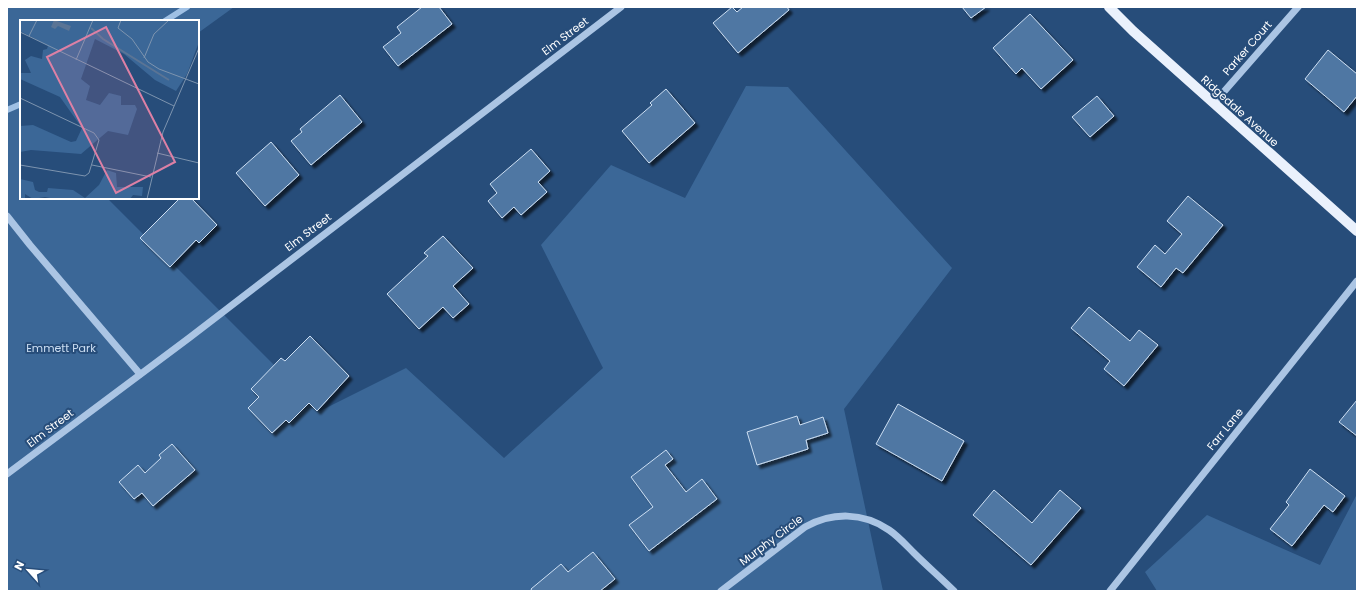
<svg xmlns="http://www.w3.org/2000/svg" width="1364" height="598" font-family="Poppins,sans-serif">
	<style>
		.green { fill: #3b6797 }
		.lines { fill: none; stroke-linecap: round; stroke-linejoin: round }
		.stream { stroke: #9fc0e4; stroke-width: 6 }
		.building { fill: #4f77a3; stroke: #cddff3; filter: url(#shadow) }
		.minor { stroke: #abc5e4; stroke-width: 7 }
		.major { stroke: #eaf1fc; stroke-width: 10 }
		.labels { text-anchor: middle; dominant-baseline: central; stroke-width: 4; stroke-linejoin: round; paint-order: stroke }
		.street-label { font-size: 11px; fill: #fff; stroke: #274d7a }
		.park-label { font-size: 11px; fill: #cddff3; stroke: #274d7a }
		.inset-river { fill: none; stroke: #5a7495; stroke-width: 2 }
		.inset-road { fill: none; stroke: #7d94af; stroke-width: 1 }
		.view { fill: #dd80a5; fill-opacity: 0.15; stroke: #dd80a5; stroke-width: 2 }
		.inset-edge { fill: none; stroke: #fff; stroke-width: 2 }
	</style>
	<defs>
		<filter id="shadow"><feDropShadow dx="3.5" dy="3.5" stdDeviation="1" flood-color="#0009"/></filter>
	</defs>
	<rect width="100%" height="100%" fill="#274d7a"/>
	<g class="green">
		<polygon points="7,7 234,7 198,33 198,21 21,21 21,198 107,198 320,411 406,368 504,458 603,368 541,245 611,165 685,198 746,86 788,87 952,268 844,409 883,591 7,591"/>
		<polygon points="1357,494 1357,591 1157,591 1145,572 1207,515 1320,565"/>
	</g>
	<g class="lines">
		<g class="stream">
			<polyline points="165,21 187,7"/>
			<polyline points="7,110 21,104"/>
		</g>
	</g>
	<g class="building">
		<polygon points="422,7 439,7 452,24 398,66 383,47 401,33 397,27"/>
		<polygon points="732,7 737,12 743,7 787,7 789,10 738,53 713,23"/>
		<polygon points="962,7 986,7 971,18"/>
		<polygon points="1030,14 1073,60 1041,89 1022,68 1016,74 993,48"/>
		<polygon points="1328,50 1357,74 1357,96 1344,112 1305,79"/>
		<polygon points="666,89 695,123 649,163 622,131 652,105 650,103"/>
		<polygon points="340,95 362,122 311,165 291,141 302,132 300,129"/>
		<polygon points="1097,96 1114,116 1090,137 1072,117"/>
		<polygon points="271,142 299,175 265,206 236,173"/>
		<polygon points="531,149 550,171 538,182 547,192 521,215 514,207 502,218 488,201 497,193 490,184"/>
		<polygon points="1188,196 1223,225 1183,273 1176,268 1161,287 1137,267 1155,245 1165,254 1182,234 1167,221"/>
		<polygon points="180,198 191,198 217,225 199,243 196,240 170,267 140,238"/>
		<polygon points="443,236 473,268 453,286 469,304 453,318 443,307 419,329 387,294 428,256 424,253"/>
		<polygon points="1089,307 1130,341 1139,330 1158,345 1124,386 1104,369 1110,361 1071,328"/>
		<polygon points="310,336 349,376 317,411 309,403 289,423 286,420 272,433 248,408 259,397 251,389 281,358 285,361"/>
		<polygon points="1357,400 1357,436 1339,422"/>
		<polygon points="898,404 964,441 942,481 876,444"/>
		<polygon points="797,416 800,425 823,417 828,433 806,440 808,449 757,465 747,432"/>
		<polygon points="172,444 195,470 153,506 142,493 134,499 119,482 138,465 145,473 161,458 159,455"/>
		<polygon points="666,450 673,459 665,465 686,492 702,479 717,499 649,551 629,525 653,507 631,477"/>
		<polygon points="1310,469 1345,496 1333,512 1324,505 1292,546 1270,529 1289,505 1286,502"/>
		<polygon points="994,490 1032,523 1060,490 1081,508 1031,565 973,515"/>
		<polygon points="593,552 615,579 600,591 532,591 531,589 561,564 568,572"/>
	</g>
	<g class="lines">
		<g class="minor">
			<polyline points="1214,103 1298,7"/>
			<polyline points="7,216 30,245 140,374"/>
			<polyline points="7,474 189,338 621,7"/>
			<path d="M 721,591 L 805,527 C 832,512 863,512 889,530 C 898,536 906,545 914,553 C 927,566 941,578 954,591"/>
			<polyline points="1110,591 1357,281"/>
		</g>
		<polyline class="major" points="1109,7 1133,31 1357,231"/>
	</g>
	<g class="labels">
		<g class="street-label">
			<text transform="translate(565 36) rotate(-37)">Elm Street</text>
			<text transform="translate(1247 48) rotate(-49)">Parker Court</text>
			<text transform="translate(1240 111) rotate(42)">Ridgedale Avenue</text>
			<text transform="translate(308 232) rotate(-37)">Elm Street</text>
			<text transform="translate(50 428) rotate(-37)">Elm Street</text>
			<text transform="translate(1225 429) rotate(-51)">Farr Lane</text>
			<text transform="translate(771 540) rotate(-37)">Murphy Circle</text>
		</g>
		<g class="park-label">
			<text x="61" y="348">Emmett Park</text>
		</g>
	</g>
	<g transform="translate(20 20)">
		<rect width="179" height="179" fill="#274d7a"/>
		<path d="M 0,0 L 179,0 L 179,22 L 167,54 L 156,71 L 135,60 L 104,34 L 75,19 L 61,59 L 70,66 L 66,80 L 80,85 L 89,73 L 101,76 L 101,85 L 115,85 L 117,89 L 108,115 L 88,111 L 61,134 L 11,130 L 0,132 L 0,106 L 13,105 L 51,122 L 56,121 L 62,108 L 40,77 L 0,59 L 0,53 L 11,53 L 5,40 L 11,36 L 22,39 L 23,30 L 27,29 L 28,26 L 0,11 ZM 87,150 L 96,153 L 97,167 L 123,167 L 122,176 L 113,175 L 110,179 L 35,179 L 25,177 L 13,179 L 5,174 L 5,179 L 0,179 L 0,159 L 13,162 L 15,170 L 19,172 L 27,172 L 28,168 L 53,170 L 65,178 L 79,165 Z" fill="#3b6797"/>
		<path d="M 34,0 L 51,6 L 49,11 L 38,6 L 35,9 L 31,7 Z" fill="#5a7495"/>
		<path class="inset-river" d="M 71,8 L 83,19 L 149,60"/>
		<path class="inset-road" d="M 101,0 L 98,8 L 112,19 L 128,42 L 139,49 L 179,64M 0,12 L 154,86M 9,16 L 17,0M 124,38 L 134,14 L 149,0M 56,40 L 73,0M 0,78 L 74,113 L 79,120 L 69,153 L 65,156 L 0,145M 137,133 L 179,143M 72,145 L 131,157M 127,179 L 143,112 L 179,28"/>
		<path class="view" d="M 86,7 L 155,142 L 96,173 L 27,37 Z"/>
		<rect width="179" height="179" class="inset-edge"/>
	</g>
	<rect width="1364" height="598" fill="none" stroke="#ffffff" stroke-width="16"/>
	<g transform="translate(28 570) rotate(297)" stroke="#274d7a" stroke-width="3" paint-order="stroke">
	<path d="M0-3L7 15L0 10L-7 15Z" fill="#ffffff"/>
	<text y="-6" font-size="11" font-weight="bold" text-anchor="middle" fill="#ffffff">N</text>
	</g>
</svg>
